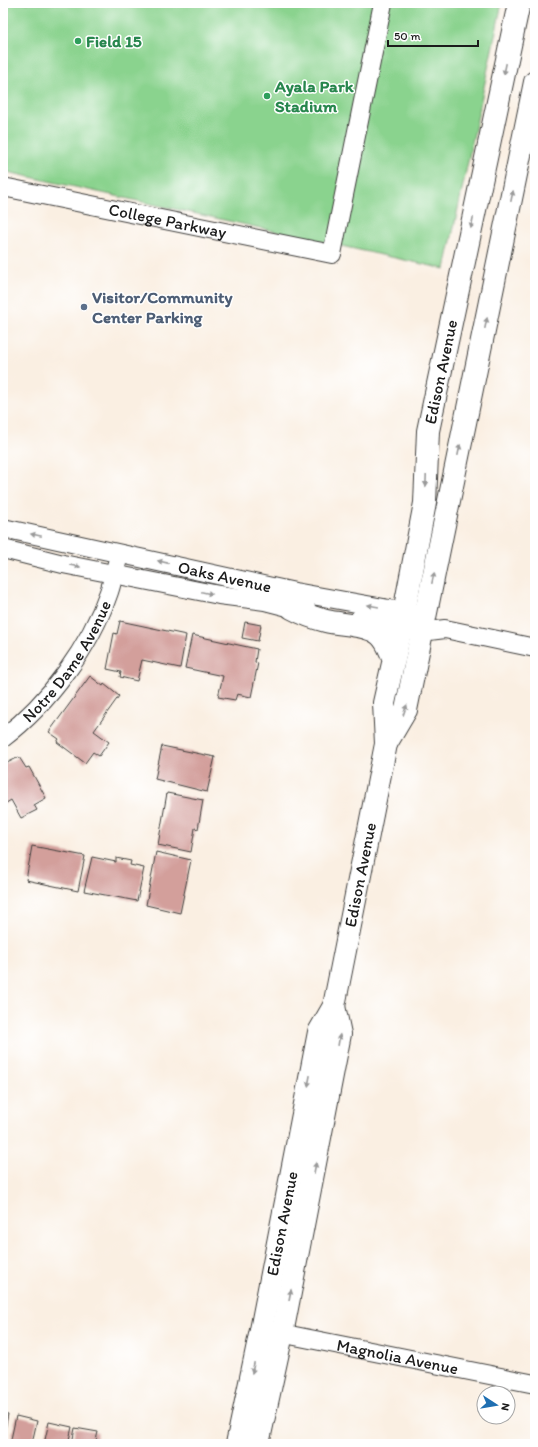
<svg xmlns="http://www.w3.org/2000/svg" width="538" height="1447" font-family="Itim,sans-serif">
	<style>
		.green { fill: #8ad38e; stroke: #537855 }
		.building { fill: #d39f9b }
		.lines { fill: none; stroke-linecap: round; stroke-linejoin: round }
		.minor-casing { stroke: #3d3c3a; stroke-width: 20 }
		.major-casing { stroke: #3d3c3a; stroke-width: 24 }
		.minor { stroke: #fff; stroke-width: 18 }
		.major { stroke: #fff; stroke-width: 22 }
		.oneway { fill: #999 }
		.leisure-dot { fill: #2e9e5b; stroke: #fff; stroke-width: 1.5 }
		.service-dot { fill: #5c6f8a; stroke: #fff; stroke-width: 1.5 }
		.labels { text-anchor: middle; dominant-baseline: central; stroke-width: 3; stroke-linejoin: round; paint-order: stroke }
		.leisure-label { font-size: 17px; font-weight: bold; fill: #27864d; stroke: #fff; text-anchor: start }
		.street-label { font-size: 17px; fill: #1c1c1c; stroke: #fff }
		.service-label { font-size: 17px; font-weight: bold; fill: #4e5e75; stroke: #fff; text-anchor: start }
	</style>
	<rect width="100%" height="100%" fill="#fff"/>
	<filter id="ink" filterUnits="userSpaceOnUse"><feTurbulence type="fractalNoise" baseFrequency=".025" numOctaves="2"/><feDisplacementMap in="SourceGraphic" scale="8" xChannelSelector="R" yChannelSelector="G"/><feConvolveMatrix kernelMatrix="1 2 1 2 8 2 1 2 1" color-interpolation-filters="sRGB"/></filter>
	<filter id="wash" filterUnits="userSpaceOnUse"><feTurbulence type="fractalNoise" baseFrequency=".012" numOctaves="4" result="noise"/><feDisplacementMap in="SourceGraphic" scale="16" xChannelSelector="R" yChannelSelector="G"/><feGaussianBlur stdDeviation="0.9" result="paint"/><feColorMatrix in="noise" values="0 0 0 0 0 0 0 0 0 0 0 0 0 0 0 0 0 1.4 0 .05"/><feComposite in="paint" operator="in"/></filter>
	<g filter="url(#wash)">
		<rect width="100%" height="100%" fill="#faefe2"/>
		<polygon class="green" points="3,3 502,3 445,269 3,171"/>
		<g id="blocks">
			<g class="building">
				<polygon points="120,621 186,635 180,668 142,660 137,681 120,677 121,672 107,669 114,633 117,634"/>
				<polygon points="245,622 261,625 258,641 242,638"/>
				<polygon points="192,635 257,649 255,662 258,663 251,697 237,694 235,700 218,697 223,676 185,668"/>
				<polygon points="90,676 103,686 104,684 119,696 94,731 109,742 99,756 93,752 85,763 57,742 59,739 49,732"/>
				<polygon points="162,746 215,757 207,792 155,779"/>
				<polygon points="19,757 26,768 29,767 46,798 34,805 37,810 21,818 11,800 3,805 3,765"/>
				<polygon points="167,793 203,800 198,829 195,828 191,852 158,845"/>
				<polygon points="32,846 85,856 78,891 26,880"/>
				<polygon points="156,852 191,860 180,913 146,905"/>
				<polygon points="92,857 116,862 116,858 131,861 130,865 144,868 137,901 84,891"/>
				<polygon points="3,1413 8,1414 4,1435 3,1435"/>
				<polygon points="16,1416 37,1421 32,1443 24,1441 23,1444 10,1444"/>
				<polygon points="49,1422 72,1427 68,1444 44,1444"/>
				<polygon points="75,1428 98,1432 95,1444 72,1444"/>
			</g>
		</g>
	</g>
	<g filter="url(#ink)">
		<use href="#blocks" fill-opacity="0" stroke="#3d3c3a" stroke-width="1"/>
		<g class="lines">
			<defs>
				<g id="minor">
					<path id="s1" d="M 3,187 L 332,254 L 383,3"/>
					<path id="s2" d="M 3,528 L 295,592 L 417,614"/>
					<polyline points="3,549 63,564 219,595 265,601 292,608 306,607"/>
					<polyline points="360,618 421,632 445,629 535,648"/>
					<path id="s3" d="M 3,738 C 49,703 90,647 109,592 C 112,583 114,573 117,563"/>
					<path id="s4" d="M 270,1331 L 535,1384"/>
				</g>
				<g id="major">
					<path d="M 292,608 C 303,614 314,618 326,621 C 342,625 369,624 380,635 C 387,641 390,651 394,659"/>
					<polyline points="386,744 406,710 535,82"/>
					<path id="s5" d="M 237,1444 L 261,1330 L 319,1032 L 334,1006 L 386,744 L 384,703 L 401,628 L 425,503 L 428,431 L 519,3"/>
					<polyline points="258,1444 282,1334 340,1034 334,1006"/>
				</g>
			</defs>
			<use href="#minor" class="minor-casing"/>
			<use href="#major" class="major-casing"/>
			<use href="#minor" class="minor"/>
			<use href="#major" class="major"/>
		</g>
		<defs><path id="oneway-solid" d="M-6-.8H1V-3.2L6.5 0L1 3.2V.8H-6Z"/></defs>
		<g class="oneway">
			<use href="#oneway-solid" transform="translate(505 69) rotate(102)"/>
			<use href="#oneway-solid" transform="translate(512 196) rotate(-78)"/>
			<use href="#oneway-solid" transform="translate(472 223) rotate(102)"/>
			<use href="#oneway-solid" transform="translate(486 323) rotate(-78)"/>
			<use href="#oneway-solid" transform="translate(459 450) rotate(-78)"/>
			<use href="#oneway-solid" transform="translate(426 481) rotate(92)"/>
			<use href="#oneway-solid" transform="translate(36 535) rotate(-168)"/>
			<use href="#oneway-solid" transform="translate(163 562) rotate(-167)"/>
			<use href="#oneway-solid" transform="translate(75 566) rotate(11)"/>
			<use href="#oneway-solid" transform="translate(433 578) rotate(-78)"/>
			<use href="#oneway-solid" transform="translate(207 593) rotate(12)"/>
			<use href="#oneway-solid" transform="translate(373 606) rotate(-170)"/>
			<use href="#oneway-solid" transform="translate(405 710) rotate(-70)"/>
			<use href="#oneway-solid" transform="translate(339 1040) rotate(-81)"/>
			<use href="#oneway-solid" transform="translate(309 1081) rotate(101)"/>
			<use href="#oneway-solid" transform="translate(315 1168) rotate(-79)"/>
			<use href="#oneway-solid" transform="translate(290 1295) rotate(-79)"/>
			<use href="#oneway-solid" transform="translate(253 1368) rotate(102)"/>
		</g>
	</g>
	<g class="leisure-dot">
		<circle cx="78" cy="41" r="4"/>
		<circle cx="267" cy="96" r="4"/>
	</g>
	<circle class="service-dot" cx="84" cy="307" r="4"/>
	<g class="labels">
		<g class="leisure-label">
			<text x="86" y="41">Field 15</text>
			<text x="275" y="86">Ayala Park<tspan x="275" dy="20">Stadium</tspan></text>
		</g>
		<g class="street-label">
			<text stroke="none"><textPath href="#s1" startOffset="168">College Parkway</textPath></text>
			<text stroke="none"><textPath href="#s5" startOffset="1095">Edison Avenue</textPath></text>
			<text stroke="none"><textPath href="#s2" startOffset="227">Oaks Avenue</textPath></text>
			<text stroke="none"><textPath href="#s3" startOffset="101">Notre Dame Avenue</textPath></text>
			<text stroke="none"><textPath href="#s5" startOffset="584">Edison Avenue</textPath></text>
			<text stroke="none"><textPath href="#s5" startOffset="225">Edison Avenue</textPath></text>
			<text stroke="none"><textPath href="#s4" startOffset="130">Magnolia Avenue</textPath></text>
		</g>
		<g class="service-label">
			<text x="92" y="297">Visitor/Community<tspan x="92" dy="20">Center Parking</tspan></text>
		</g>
	</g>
	<rect width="538" height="1447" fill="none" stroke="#fff" stroke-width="16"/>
	<g transform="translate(496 1405) rotate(102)"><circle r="19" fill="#ffffff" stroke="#a4a4a4"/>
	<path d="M0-3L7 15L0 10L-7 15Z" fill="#1f6fb2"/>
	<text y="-6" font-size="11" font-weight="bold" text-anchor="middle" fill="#1c1c1c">N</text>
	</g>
	<path d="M388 40v6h90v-6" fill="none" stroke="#1c1c1c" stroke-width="2"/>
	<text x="394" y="40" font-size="12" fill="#1c1c1c" stroke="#ffffff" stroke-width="3" paint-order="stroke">50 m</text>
</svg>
